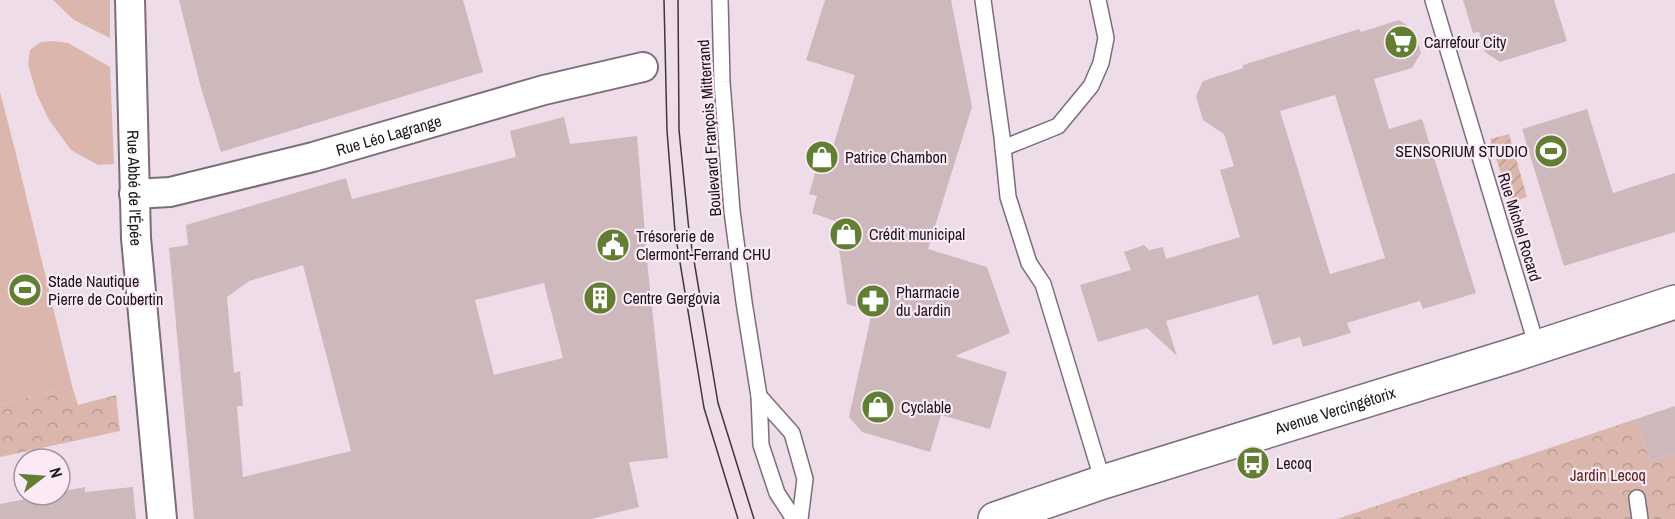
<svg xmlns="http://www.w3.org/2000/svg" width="1675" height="519" font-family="'Archivo Narrow',sans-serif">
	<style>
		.grass { fill: #dbb6ac }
		.park { fill: url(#park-crowns) }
		.garden { fill: url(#garden-furrows) }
		.building { fill: #cdb9bc; fill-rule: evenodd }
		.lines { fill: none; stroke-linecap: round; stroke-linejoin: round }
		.lane-casing { stroke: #7c6e78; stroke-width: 18 }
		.street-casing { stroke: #7c6e78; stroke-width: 32 }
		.secondary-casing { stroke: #7c6e78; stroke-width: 36 }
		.lane { stroke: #fff; stroke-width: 15 }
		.street { stroke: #fff; stroke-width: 28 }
		.secondary { stroke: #fff; stroke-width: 33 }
		.tram { stroke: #3d363b; stroke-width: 1.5 }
		.labels { text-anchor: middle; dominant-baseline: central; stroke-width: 4.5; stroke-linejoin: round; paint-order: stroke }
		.poi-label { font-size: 16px; fill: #1a1418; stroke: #fbeaf6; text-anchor: start }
		.street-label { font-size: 16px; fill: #1a1418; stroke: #fbeaf6 }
		.park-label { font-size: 16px; fill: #5b2719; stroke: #fbeaf6 }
	</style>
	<defs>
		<pattern id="park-crowns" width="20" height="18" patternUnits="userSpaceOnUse" patternTransform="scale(1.5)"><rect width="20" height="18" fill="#dbb6ac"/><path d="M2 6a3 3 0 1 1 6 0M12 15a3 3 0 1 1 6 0" fill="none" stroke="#bb9c93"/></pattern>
		<pattern id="garden-furrows" width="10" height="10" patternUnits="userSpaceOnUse" patternTransform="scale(1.5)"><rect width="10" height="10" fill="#dbb6ac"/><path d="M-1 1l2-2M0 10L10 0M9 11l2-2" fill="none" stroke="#bb9c93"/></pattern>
	</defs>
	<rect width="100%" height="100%" fill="#eedde9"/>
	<g class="grass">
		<polygon points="53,0 110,0 110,38 74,20"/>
		<polygon points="52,41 68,43 110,67 114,164 98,165 71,150 49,120 37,95 28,64 30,50 41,42"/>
		<polygon points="0,92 17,158 72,386 0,405"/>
	</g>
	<g class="park">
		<polygon points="72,386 78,405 116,395 120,431 0,457 0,405"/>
		<polygon points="1636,419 1650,461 1675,453 1675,519 1337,519"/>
	</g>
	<polygon class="garden" points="1509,134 1527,197 1510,203 1490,139"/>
	<g class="building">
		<polygon points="179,0 463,0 483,72 221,152 201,88"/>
		<polygon points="825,0 951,0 972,107 928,249 987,267 1010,333 955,356 1007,372 990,429 941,415 930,452 862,432 849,417 872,312 847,304 835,221 812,213 817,196 809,194 822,151 831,153 855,75 806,60"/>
		<polygon points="1463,0 1554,0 1567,41 1500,62 1485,52 1479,32 1473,33"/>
		<path d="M 1399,20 L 1414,30 L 1421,53 L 1412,68 L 1374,79 L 1389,129 L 1422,119 L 1476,293 L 1423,309 L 1420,301 L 1347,323 L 1351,333 L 1303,347 L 1300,337 L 1273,345 L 1258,295 L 1166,321 L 1177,356 L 1147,328 L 1098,342 L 1080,285 L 1131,270 L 1124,252 L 1144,245 L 1149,250 L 1163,247 L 1166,259 L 1240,237 L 1220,170 L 1234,166 L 1224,134 L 1203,120 L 1196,96 L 1203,81 L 1243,68 L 1243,65 L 1359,29 L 1361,32 ZM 1335,95 L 1385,258 L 1330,274 L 1280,111 Z"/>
		<polygon points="1587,109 1613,193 1675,173 1675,232 1564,266 1522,129"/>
		<path d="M 564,117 L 570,144 L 637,136 L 648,270 L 668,458 L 629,462 L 639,507 L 591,519 L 194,519 L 169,248 L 188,245 L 186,225 L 346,178 L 352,199 L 516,157 L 510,131 ZM 303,265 L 351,451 L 243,477 L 237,406 L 243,406 L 240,371 L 234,373 L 227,297 L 249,281 ZM 544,283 L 563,358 L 494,375 L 475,300 Z"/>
		<polygon points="1675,406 1675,453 1650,461 1636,419"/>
		<polygon points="85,487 85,492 133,487 136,519 0,519 0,504 46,495 60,495 60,492"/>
	</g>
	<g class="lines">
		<defs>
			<g id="lane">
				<polyline points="720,0 722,82 732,211 744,302 759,396 761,445 777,493 794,519"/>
				<polyline points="983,0 1002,137 1008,197 1029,263 1043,284 1103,482"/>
				<polyline points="1433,0 1537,347"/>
				<polyline points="1003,148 1058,126 1091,86 1101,63 1106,38 1098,0"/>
				<polyline points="759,396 792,433 805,479 800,519"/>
				<polyline points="1637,498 1640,519"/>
			</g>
			<g id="street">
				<path id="s1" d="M 130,0 L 136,238 L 162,519"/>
				<path id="s2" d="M 134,194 L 170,192 L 313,157 L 544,90 L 643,67"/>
			</g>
			<g id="secondary">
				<path id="s3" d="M 995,519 L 1103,482 L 1513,355 L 1675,302"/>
			</g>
		</defs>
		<use href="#lane" class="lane-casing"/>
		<use href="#street" class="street-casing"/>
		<use href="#secondary" class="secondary-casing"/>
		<use href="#lane" class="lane"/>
		<use href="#street" class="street"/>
		<use href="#secondary" class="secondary"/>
		<g class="tram">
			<polyline points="664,0 667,131 675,232 704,408 738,519"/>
			<polyline points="678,0 679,130 689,231 718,403 754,519"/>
		</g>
	</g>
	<defs>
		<symbol id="supermarket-disc" viewBox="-11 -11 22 22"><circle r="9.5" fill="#627e32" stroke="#fbeaf6"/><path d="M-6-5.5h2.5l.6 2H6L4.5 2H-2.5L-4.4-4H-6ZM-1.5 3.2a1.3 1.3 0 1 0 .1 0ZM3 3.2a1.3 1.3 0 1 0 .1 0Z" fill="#fff"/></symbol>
		<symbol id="stadium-disc" viewBox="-11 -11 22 22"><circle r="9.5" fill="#627e32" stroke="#fbeaf6"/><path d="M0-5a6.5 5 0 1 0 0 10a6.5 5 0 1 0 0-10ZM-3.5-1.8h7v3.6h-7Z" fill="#fff"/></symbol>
		<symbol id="shop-disc" viewBox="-11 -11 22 22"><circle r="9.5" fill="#627e32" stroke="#fbeaf6"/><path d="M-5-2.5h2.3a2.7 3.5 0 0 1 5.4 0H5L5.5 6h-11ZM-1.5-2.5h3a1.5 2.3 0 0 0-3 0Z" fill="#fff"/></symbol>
		<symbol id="civic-disc" viewBox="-11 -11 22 22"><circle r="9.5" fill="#627e32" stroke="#fbeaf6"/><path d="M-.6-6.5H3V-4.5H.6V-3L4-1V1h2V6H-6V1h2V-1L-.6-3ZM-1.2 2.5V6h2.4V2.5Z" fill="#fff"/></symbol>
		<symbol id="building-disc" viewBox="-11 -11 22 22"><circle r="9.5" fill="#627e32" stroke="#fbeaf6"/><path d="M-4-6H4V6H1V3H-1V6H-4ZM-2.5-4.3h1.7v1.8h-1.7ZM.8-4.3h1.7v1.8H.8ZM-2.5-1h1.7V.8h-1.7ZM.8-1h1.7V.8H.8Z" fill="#fff"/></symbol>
		<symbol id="pharmacy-disc" viewBox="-11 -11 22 22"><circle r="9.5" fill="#627e32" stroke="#fbeaf6"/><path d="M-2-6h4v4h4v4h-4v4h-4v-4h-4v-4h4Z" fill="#fff"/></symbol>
		<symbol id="bus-disc" viewBox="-11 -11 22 22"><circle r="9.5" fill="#627e32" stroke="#fbeaf6"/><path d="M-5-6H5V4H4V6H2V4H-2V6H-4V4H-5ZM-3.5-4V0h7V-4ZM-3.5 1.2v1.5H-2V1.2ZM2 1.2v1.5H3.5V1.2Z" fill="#fff"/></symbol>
	</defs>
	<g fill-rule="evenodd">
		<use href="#supermarket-disc" x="1382" y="23" width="38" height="38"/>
		<use href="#stadium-disc" x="1532" y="132" width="38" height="38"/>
		<use href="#shop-disc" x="803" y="138" width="38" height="38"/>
		<use href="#shop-disc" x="827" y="215" width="38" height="38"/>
		<use href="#civic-disc" x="594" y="226" width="38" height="38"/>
		<use href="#stadium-disc" x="6" y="271" width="38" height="38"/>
		<use href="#building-disc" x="581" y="279" width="38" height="38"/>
		<use href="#pharmacy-disc" x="854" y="282" width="38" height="38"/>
		<use href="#shop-disc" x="859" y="388" width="38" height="38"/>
		<use href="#bus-disc" x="1234" y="444" width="38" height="38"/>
	</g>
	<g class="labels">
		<g class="poi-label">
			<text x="1424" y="42">Carrefour City</text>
			<text x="1528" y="151" text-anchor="end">SENSORIUM STUDIO</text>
			<text x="845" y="157">Patrice Chambon</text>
			<text x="869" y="234">Crédit municipal</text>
			<text x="636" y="236">Trésorerie de<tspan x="636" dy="18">Clermont-Ferrand CHU</tspan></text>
			<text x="48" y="281">Stade Nautique<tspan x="48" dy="18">Pierre de Coubertin</tspan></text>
			<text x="896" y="292">Pharmacie<tspan x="896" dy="18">du Jardin</tspan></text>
			<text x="623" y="298">Centre Gergovia</text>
			<text x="901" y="407">Cyclable</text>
			<text x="1276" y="463">Lecoq</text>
		</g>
		<g class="street-label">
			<text transform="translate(709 128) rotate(-94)">Boulevard François Mitterrand</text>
			<text stroke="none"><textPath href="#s2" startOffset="262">Rue Léo Lagrange</textPath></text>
			<text stroke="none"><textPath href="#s1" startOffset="188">Rue Abbé de l'Épée</textPath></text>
			<text transform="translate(1520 227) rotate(73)">Rue Michel Rocard</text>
			<text stroke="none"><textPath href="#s3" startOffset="357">Avenue Vercingétorix</textPath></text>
		</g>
		<g class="park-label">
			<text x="1608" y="475">Jardin Lecoq</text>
		</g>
	</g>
	<g transform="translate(42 477) rotate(73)"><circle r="28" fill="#fbeaf6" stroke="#a1949d" stroke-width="1.5"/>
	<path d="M0-4.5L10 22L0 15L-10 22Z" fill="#627e32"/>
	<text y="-9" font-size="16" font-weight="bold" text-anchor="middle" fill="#1a1418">N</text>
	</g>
</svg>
